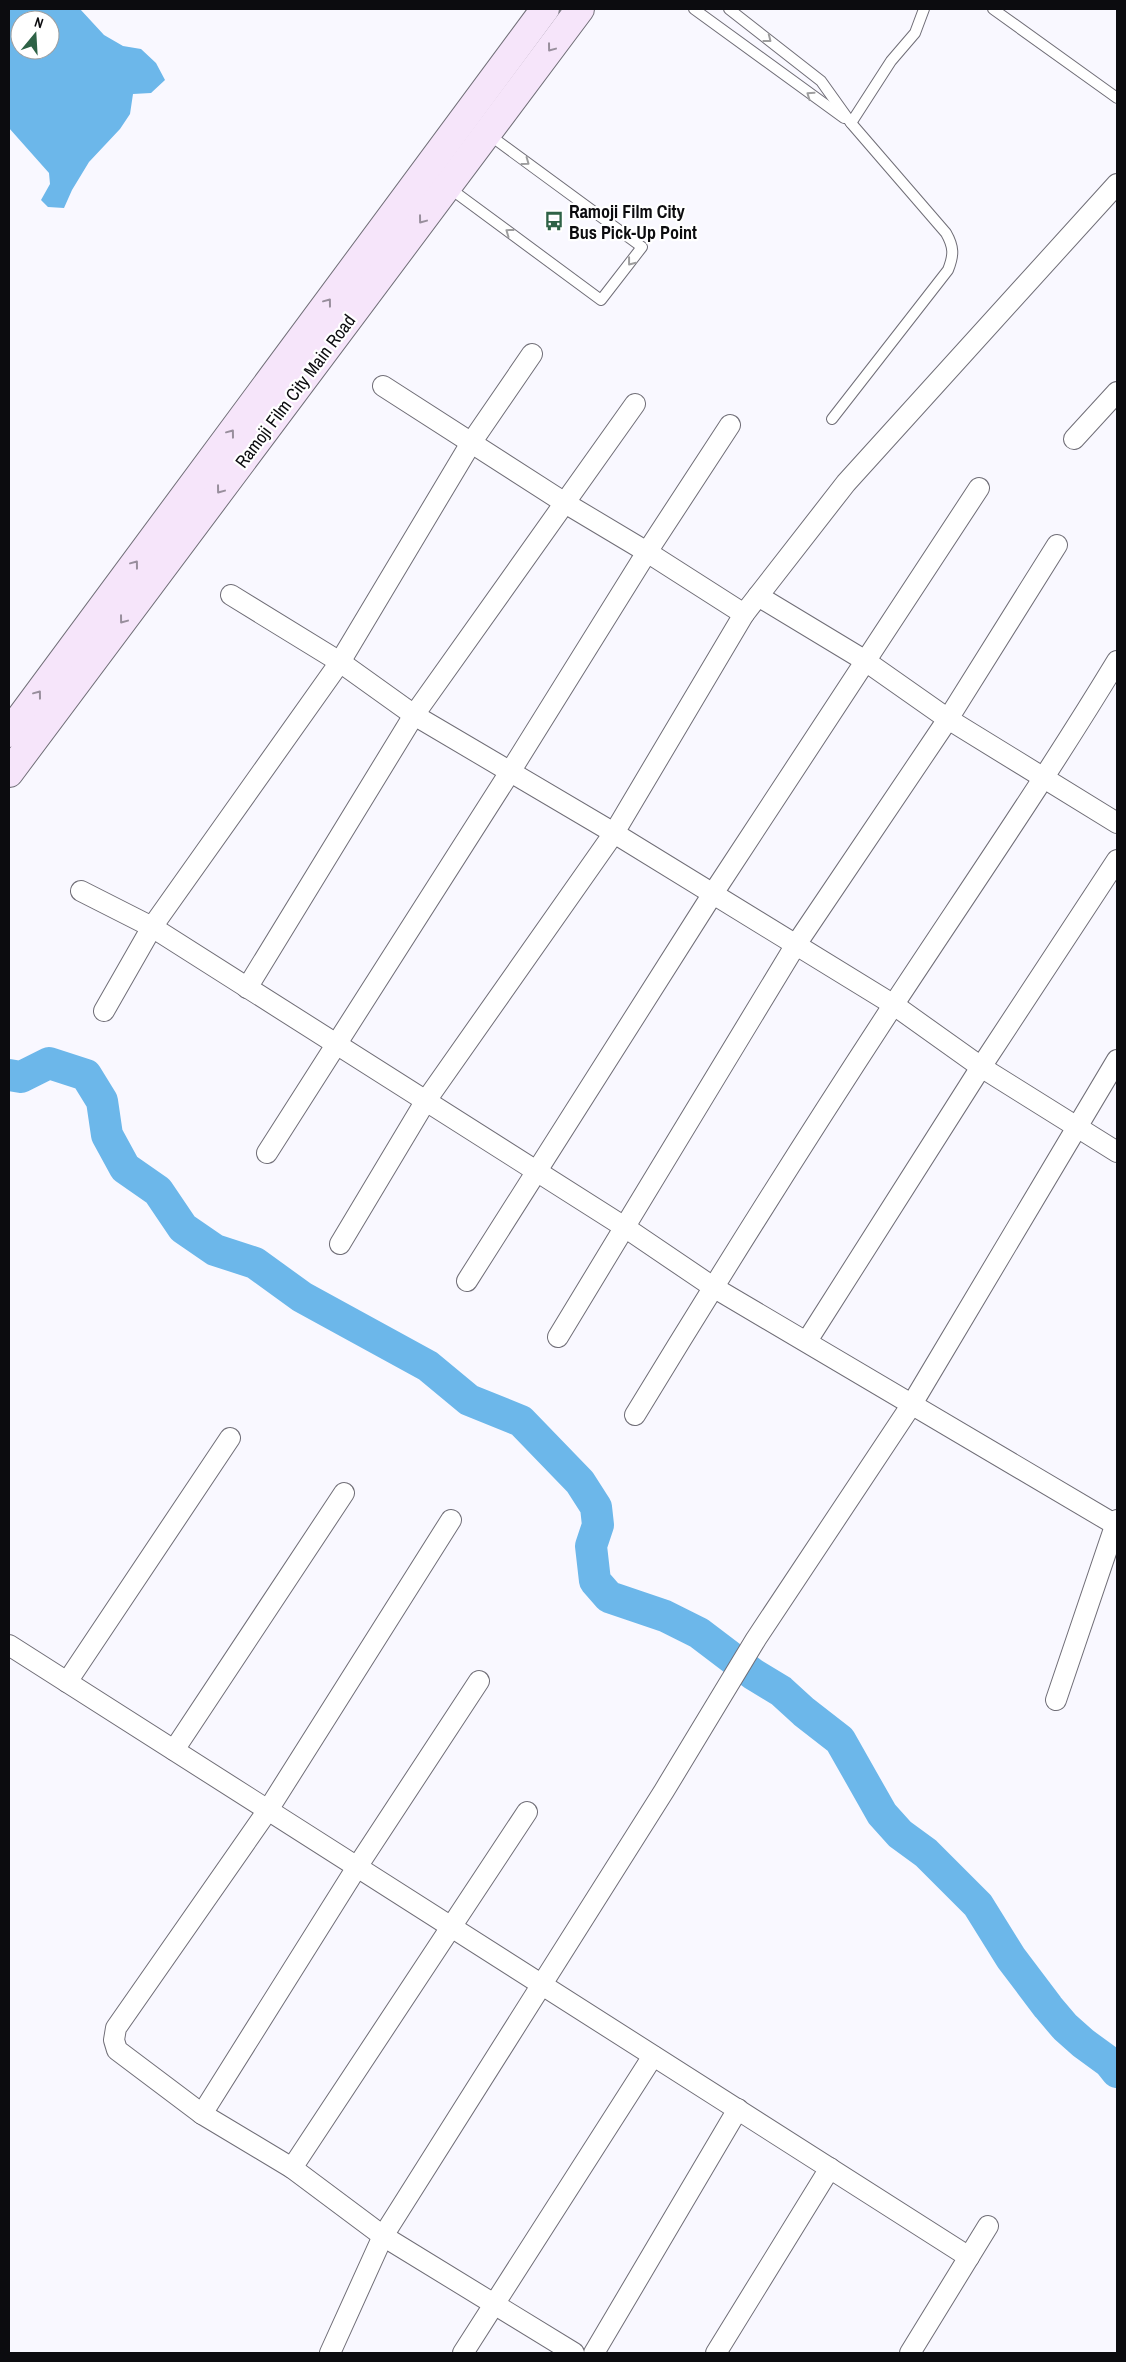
<svg xmlns="http://www.w3.org/2000/svg" width="1126" height="2362" font-family="'Archivo Narrow',sans-serif">
	<style>
		.water { fill: #6cb7ea; fill-rule: evenodd }
		.lines { fill: none; stroke-linecap: round; stroke-linejoin: round }
		.river { stroke: #6cb7ea; stroke-width: 32 }
		.lane-casing { stroke: #706e77; stroke-width: 12 }
		.street-casing { stroke: #706e77; stroke-width: 22 }
		.secondary-casing { stroke: #706e77; stroke-width: 30 }
		.lane { stroke: #fff; stroke-width: 10 }
		.street { stroke: #fff; stroke-width: 20 }
		.secondary { stroke: #f6e5fa; stroke-width: 28 }
		.oneway { stroke: #9e9e9f }
		.oneway2 { stroke: #988e9c }
		.labels { text-anchor: middle; dominant-baseline: central; stroke-width: 4.5; stroke-linejoin: round; paint-order: stroke }
		.poi-label { font-size: 18px; font-weight: bold; fill: #0c0c0f; stroke: #fff; text-anchor: start }
		.street-label { font-size: 18px; fill: #0c0c0f; stroke: #fff }
	</style>
	<rect width="100%" height="100%" fill="#f9f8ff"/>
	<path class="water" d="M 11,9 L 80,9 L 104,35 L 123,46 L 141,49 L 156,63 L 165,80 L 151,93 L 133,94 L 130,114 L 120,129 L 89,162 L 72,190 L 64,208 L 48,207 L 41,200 L 50,184 L 49,173 L 9,128 L 9,10 ZM 20,20 L 50,20 L 50,50 L 20,50 Z"/>
	<g class="lines">
		<polyline class="river" points="9,1075 21,1077 49,1063 86,1075 102,1101 107,1135 125,1168 158,1191 183,1228 215,1250 255,1263 302,1297 428,1366 469,1400 521,1421 580,1482 596,1507 598,1525 591,1546 595,1581 609,1597 665,1616 699,1633 753,1674 781,1691 804,1712 840,1740 882,1814 900,1834 926,1853 978,1905 1011,1958 1048,2007 1065,2027 1083,2043 1109,2062 1117,2072"/>
		<defs>
			<g id="lane">
				<polyline points="694,9 844,118"/>
				<path d="M 729,9 L 821,81 L 851,123 L 946,233 C 954,247 954,255 948,270 L 832,419"/>
				<polyline points="993,9 1117,98"/>
				<polyline points="851,123 891,61 915,33 924,9"/>
				<polyline points="448,187 601,300 642,247 488,134"/>
			</g>
			<g id="street">
				<polyline points="383,386 565,503 647,552 744,614"/>
				<polyline points="1074,439 1117,392"/>
				<polyline points="231,595 340,662 414,715 614,833 894,1005 981,1067 1117,1152"/>
				<polyline points="758,596 864,660 948,719 1117,823"/>
				<polyline points="81,891 152,927 626,1228 713,1287 1116,1525"/>
				<polyline points="247,988 414,715 635,404"/>
				<polyline points="104,1011 152,927 340,662 471,443 532,354"/>
				<polyline points="267,1153 510,772 647,552 730,425"/>
				<polyline points="340,1244 425,1102 614,833 744,614 846,483 1117,184"/>
				<polyline points="467,1281 712,895 979,488"/>
				<polyline points="558,1337 795,946 948,719 1057,545"/>
				<polyline points="807,1341 981,1067 1117,860"/>
				<path d="M 635,1415 C 719,1277 805,1140 894,1004 C 969,890 1046,778 1117,661"/>
				<polyline points="451,1520 268,1810 116,2028 114,2040 117,2050 202,2114 292,2168 383,2236 574,2353"/>
				<polyline points="9,1645 969,2257"/>
				<polyline points="67,1682 230,1438"/>
				<polyline points="1056,1700 1117,1520"/>
				<polyline points="174,1750 344,1493"/>
				<polyline points="202,2114 357,1867 479,1681"/>
				<polyline points="292,2168 527,1812"/>
				<polyline points="330,2353 383,2236 664,1791 756,1639 912,1404 1117,1060"/>
				<polyline points="463,2353 653,2056"/>
				<polyline points="594,2353 738,2109"/>
				<polyline points="716,2353 830,2168"/>
				<polyline points="910,2353 988,2226"/>
			</g>
			<g id="secondary">
				<polyline points="9,733 545,9"/>
				<polyline points="9,773 580,9"/>
			</g>
		</defs>
		<use href="#lane" class="lane-casing"/>
		<use href="#street" class="street-casing"/>
		<use href="#secondary" class="secondary-casing"/>
		<use href="#lane" class="lane"/>
		<use href="#street" class="street"/>
		<use href="#secondary" class="secondary"/>
	</g>
	<defs><path id="oneway-chevron" d="M-2-3.5L2.5 0L-2 3.5" fill="none" stroke-width="1.6" stroke-linecap="round" stroke-linejoin="round" transform="scale(1.25)"/></defs>
	<g class="oneway">
		<use href="#oneway-chevron" transform="translate(768 39) rotate(38)"/>
		<use href="#oneway-chevron" transform="translate(810 95) rotate(-145)"/>
		<use href="#oneway-chevron" transform="translate(526 162) rotate(36)"/>
		<use href="#oneway-chevron" transform="translate(509 232) rotate(-144)"/>
		<use href="#oneway-chevron" transform="translate(631 262) rotate(128)"/>
	</g>
	<g class="oneway2">
		<use href="#oneway-chevron" transform="translate(551 48) rotate(127)"/>
		<use href="#oneway-chevron" transform="translate(422 220) rotate(127)"/>
		<use href="#oneway-chevron" transform="translate(328 302) rotate(-53)"/>
		<use href="#oneway-chevron" transform="translate(231 433) rotate(-53)"/>
		<use href="#oneway-chevron" transform="translate(220 490) rotate(127)"/>
		<use href="#oneway-chevron" transform="translate(135 564) rotate(-53)"/>
		<use href="#oneway-chevron" transform="translate(123 620) rotate(127)"/>
		<use href="#oneway-chevron" transform="translate(38 694) rotate(-53)"/>
	</g>
	<defs>
		<symbol id="bus-bare" viewBox="-9 -9 18 18"><path d="M-5-6H5V4H4V6H2V4H-2V6H-4V4H-5ZM-3.5-4V0h7V-4ZM-3.5 1.2v1.5H-2V1.2ZM2 1.2v1.5H3.5V1.2Z" fill="#2e6246" stroke="#fff" stroke-width="2.5" paint-order="stroke"/></symbol>
	</defs>
	<g fill-rule="evenodd">
		<use href="#bus-bare" x="540" y="207" width="28" height="28"/>
	</g>
	<g class="labels">
		<g class="poi-label">
			<text x="569" y="211">Ramoji Film City<tspan x="569" dy="21">Bus Pick-Up Point</tspan></text>
		</g>
		<g class="street-label">
			<text transform="translate(295 391) rotate(-53)">Ramoji Film City Main Road</text>
		</g>
	</g>
	<rect width="1126" height="2362" fill="none" stroke="#0c0c0f" stroke-width="20"/>
	<g transform="translate(35 35) rotate(18)"><circle r="24" fill="#ffffff" stroke="#9e9e9f"/>
	<path d="M0-4L9 19L0 12L-9 19Z" fill="#2e6246"/>
	<text y="-8" font-size="14" font-weight="bold" text-anchor="middle" fill="#0c0c0f">N</text>
	</g>
</svg>
